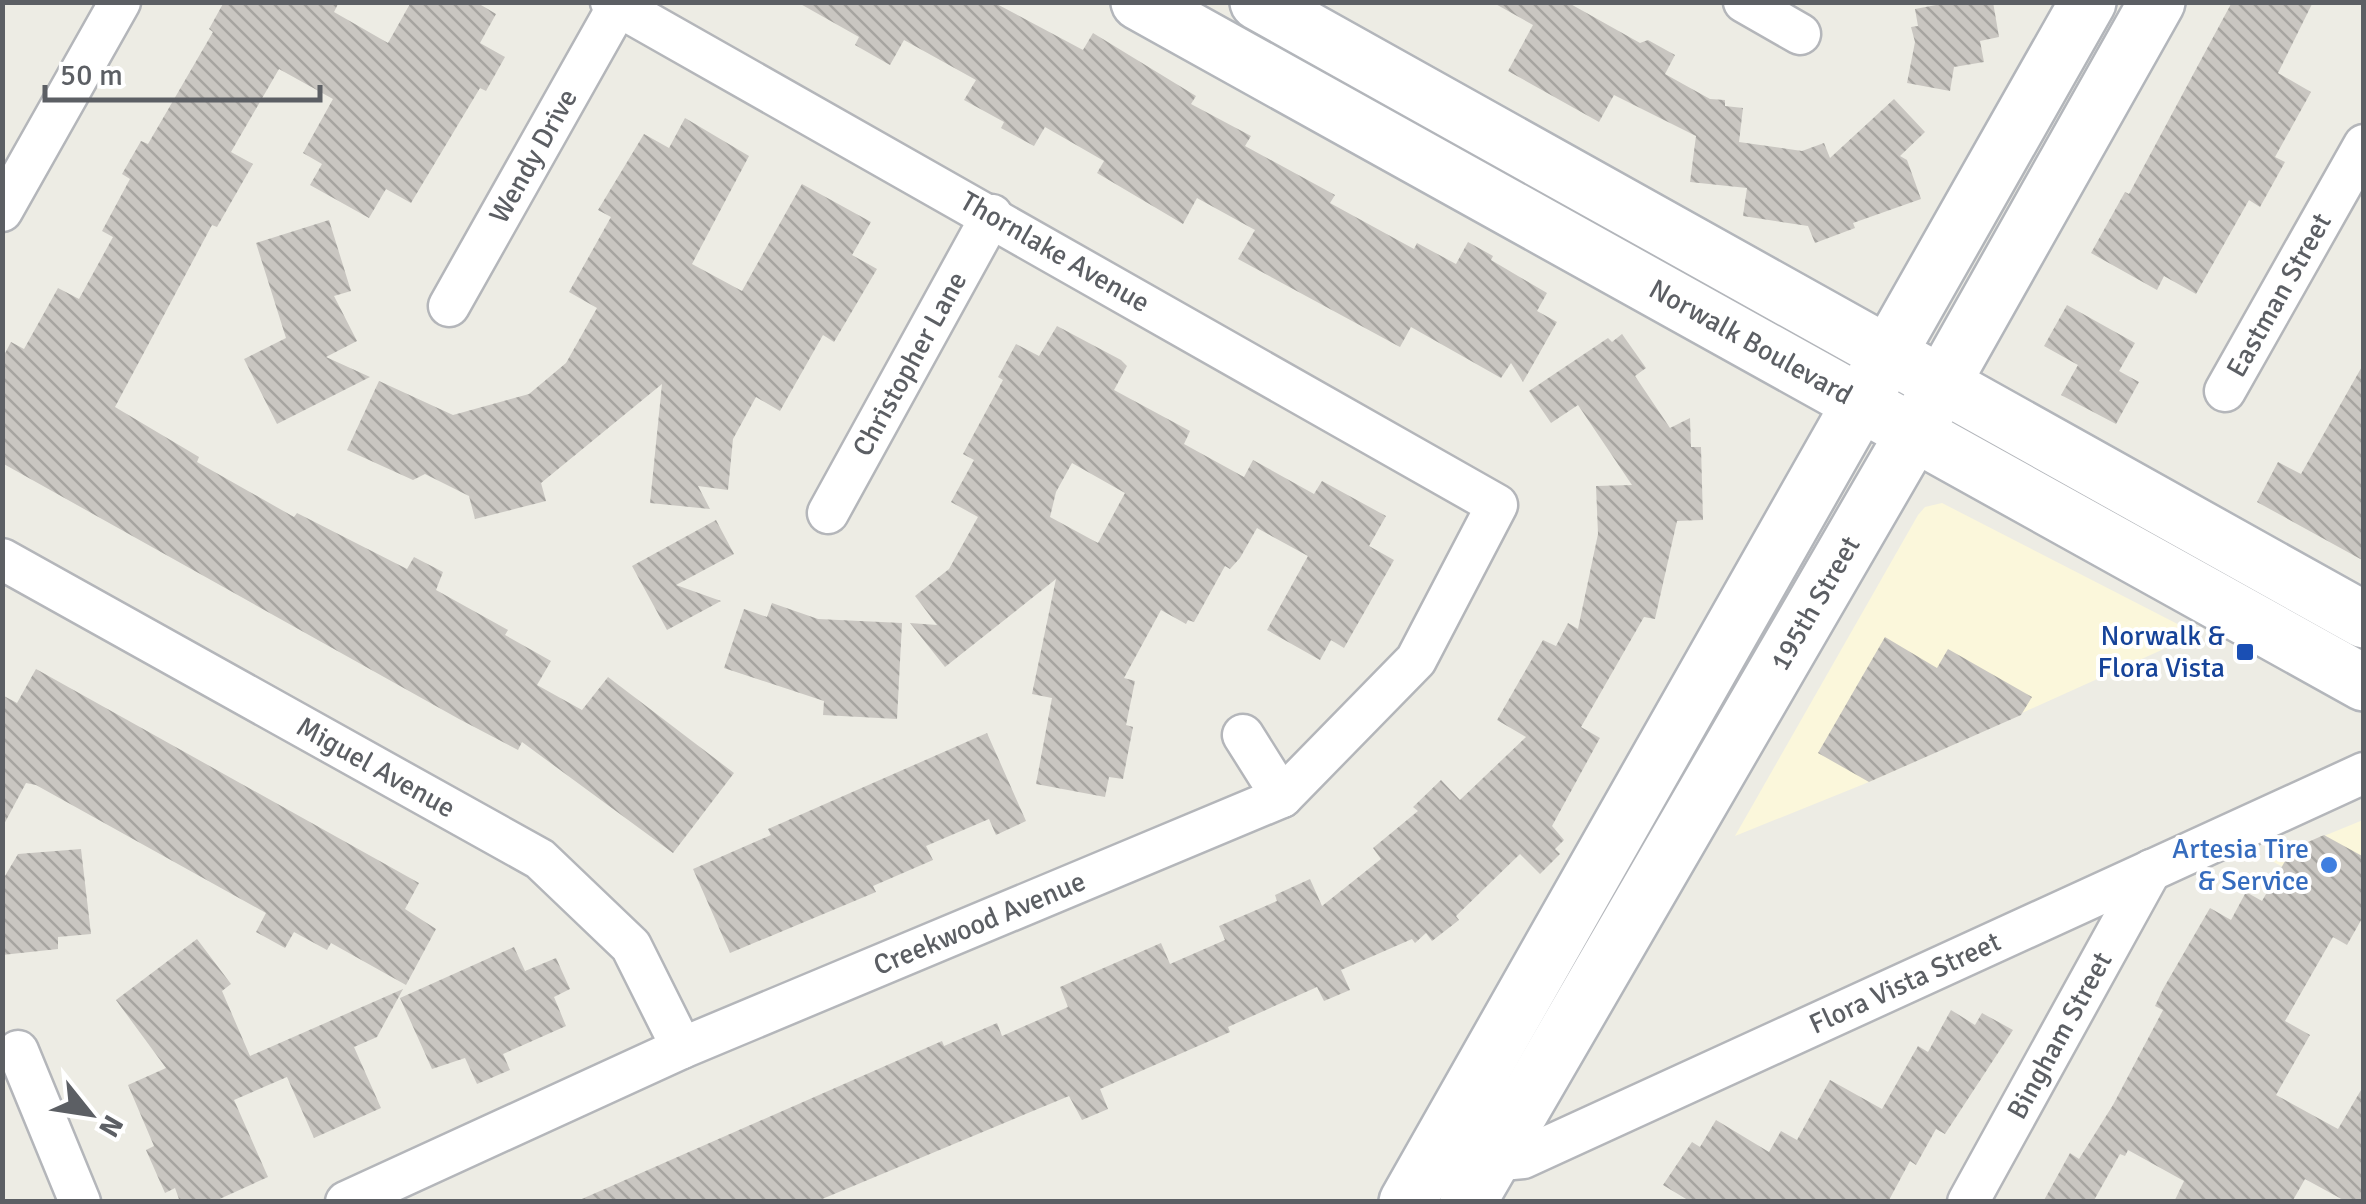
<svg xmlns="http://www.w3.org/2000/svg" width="2366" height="1204" font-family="Signika,sans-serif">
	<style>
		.commercial { fill: #fbf7db }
		.building { fill: url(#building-back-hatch); fill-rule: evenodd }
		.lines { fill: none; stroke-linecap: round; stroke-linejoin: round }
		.street-casing { stroke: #b4b6ba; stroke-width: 45 }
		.secondary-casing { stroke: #b3b6bb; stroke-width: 60 }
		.street { stroke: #fff; stroke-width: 40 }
		.secondary { stroke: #fff; stroke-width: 55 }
		.transit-dot { fill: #1a4fb4; stroke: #fff; stroke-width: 4 }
		.shop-dot { fill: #3f7fe0; stroke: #fff; stroke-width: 4 }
		.labels { text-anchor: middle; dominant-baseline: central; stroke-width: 8; stroke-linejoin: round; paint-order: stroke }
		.street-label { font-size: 28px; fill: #5c5f64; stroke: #fff }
		.transit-label { font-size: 28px; fill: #164399; stroke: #fff; text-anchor: end }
		.shop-label { font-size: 28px; fill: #366cbe; stroke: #fff; text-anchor: end }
	</style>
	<defs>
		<pattern id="building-back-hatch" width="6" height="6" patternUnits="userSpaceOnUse" patternTransform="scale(2.5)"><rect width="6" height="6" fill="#c9c6c1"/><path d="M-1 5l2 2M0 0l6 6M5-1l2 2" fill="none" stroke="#a6a4a0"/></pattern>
	</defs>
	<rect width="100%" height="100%" fill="#edece4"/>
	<g class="commercial">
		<polygon points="1942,503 2197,634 1869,782 1735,836 1918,515 1925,507"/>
		<polygon points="2363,820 2363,910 2268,859"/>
	</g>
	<g class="building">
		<polygon points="224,2 339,2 334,12 388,43 411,2 476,2 496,14 480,43 505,57 486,91 480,88 411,203 386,189 369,218 310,185 322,164 303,153 333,99 279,69 231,152 253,164 217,227 212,225 115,407 199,457 197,462 294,517 297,513 407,569 414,557 443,572 436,590 508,630 505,635 551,661 537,685 582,710 608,677 734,773 673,853 522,742 518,750 459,719 2,463 2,359 11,342 24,349 58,288 79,299 113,237 102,231 130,179 122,174 141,141 148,144 213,32 209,29"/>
		<polygon points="797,2 993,2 1083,50 1093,33 1196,96 1191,104 1251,136 1245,146 1335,195 1330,203 1414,249 1417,243 1456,264 1468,242 1493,256 1491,260 1547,293 1537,311 1557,322 1523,382 1511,363 1501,378 1411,327 1400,347 1238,259 1255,230 1197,198 1183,224 1097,173 1104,161 1045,127 1034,146 1001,128 1004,122 964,100 976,80 904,40 890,65 855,45 859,37"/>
		<polygon points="1492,2 1567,2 1640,43 1648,40 1675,55 1665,74 1710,99 1725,100 1725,106 1743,108 1739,142 1802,151 1824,143 1830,158 1894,99 1925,132 1900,156 1907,160 1921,199 1853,223 1855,228 1815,243 1808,226 1743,216 1747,188 1690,182 1696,136 1614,95 1599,122 1508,71 1533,25"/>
		<polygon points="1952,2 1993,2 1999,37 1980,41 1984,62 1954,67 1950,91 1907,83 1915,42 1911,27 1918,26 1915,9"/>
		<polygon points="2232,2 2313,2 2278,73 2311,92 2275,157 2285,162 2260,207 2249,200 2196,294 2164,276 2157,290 2091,253 2125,192 2129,194"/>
		<polygon points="685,118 749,156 692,264 742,291 802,184 871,222 852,255 877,269 834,342 823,335 780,411 756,397 733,439 728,490 698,486 710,509 650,503 662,384 541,483 546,501 475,519 469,496 425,474 413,480 347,450 379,381 453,415 529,394 566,363 597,308 569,292 611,217 598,210 644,134 669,148"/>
		<polygon points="329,220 351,291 334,296 357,341 326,357 370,377 277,424 244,359 286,338 256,243"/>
		<polygon points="2067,305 2135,343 2119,371 2139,382 2116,424 2061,395 2078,365 2044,346"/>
		<path d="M 1057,326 L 1121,360 L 1127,366 L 1114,390 L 1190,431 L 1184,444 L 1244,477 L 1253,460 L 1314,494 L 1322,481 L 1386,516 L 1369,546 L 1394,560 L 1344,648 L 1331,640 L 1320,660 L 1267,630 L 1308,556 L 1257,528 L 1240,558 L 1230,569 L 1225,566 L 1194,622 L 1188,620 L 1186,624 L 1161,610 L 1124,678 L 1135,681 L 1126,725 L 1133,727 L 1123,779 L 1109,777 L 1105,797 L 1036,784 L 1052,698 L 1032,694 L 1056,579 L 945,667 L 910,623 L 937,625 L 915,596 L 949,569 L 978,517 L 951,502 L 974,460 L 963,454 L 1003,380 L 998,377 L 1016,344 L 1039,356 ZM 1072,463 L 1125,493 L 1098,543 L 1050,517 L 1056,492 Z"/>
		<polygon points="1622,334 1646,368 1635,376 1670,428 1690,418 1691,447 1701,447 1703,520 1677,521 1655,619 1644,617 1581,727 1600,738 1552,826 1564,840 1555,849 1560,854 1540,874 1520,854 1456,916 1459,920 1432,941 1426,933 1415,943 1412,939 1341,970 1350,990 1324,1001 1317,987 1228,1027 1230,1032 1100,1089 1108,1109 1082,1120 1069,1096 815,1202 575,1202 942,1041 944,1046 997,1023 1002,1036 1068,1007 1060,987 1161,943 1170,964 1225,940 1219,926 1277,901 1275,895 1310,879 1322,906 1381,859 1373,848 1418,811 1413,807 1441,780 1460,800 1526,737 1497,720 1543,640 1556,646 1568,623 1578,629 1598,534 1596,486 1632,485 1578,405 1551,423 1529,391 1608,338 1612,342"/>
		<polygon points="2364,363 2364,561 2257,502 2278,462 2301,474"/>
		<polygon points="716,520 734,554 676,585 721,601 667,630 632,566"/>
		<polygon points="772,603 818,619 902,623 897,719 823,715 824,701 724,668 744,609 767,617"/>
		<polygon points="1885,637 1937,668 1948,649 2032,697 2021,715 1869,782 1818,753"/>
		<polygon points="36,669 419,883 405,909 436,929 406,985 331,943 327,950 294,932 285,948 256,932 266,913 36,785 26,783 2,828 2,695 17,703"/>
		<polygon points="987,733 1026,821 996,835 989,819 926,846 933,860 873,886 876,892 730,953 693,869 771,835 768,829"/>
		<polygon points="2324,835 2364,857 2364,915 2347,945 2333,937 2285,1021 2310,1035 2276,1095 2338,1129 2364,1085 2364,1202 2347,1202 2305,1179 2292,1202 2174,1202 2184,1181 2128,1150 2125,1156 2120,1154 2093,1202 2043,1202 2070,1153 2079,1159 2113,1105 2163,1010 2155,1006 2163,989 2210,908 2231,920 2246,892 2262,901 2292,849"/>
		<polygon points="81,849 91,934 58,937 58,949 2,955 2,881 18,854"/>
		<polygon points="197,939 231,984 222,991 250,1056 403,989 377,1037 354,1047 381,1108 314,1138 287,1077 234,1100 268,1177 213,1202 180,1202 175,1188 165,1193 146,1150 154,1146 128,1085 166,1068 116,1000"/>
		<polygon points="514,947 525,971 556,958 570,989 554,997 566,1026 503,1054 510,1070 477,1084 465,1058 432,1069 400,998"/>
		<polygon points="1951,1010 1975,1025 1982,1013 2013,1030 1945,1134 1936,1129 1916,1165 1910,1161 1888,1202 1691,1202 1663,1185 1692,1142 1700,1147 1716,1120 1769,1152 1781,1131 1797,1140 1830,1080 1882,1109 1918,1046 1928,1052"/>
	</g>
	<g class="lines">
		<defs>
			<g id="street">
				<polyline points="1744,2 1800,34"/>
				<polyline points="2,211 120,2"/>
				<path id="s1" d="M 449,306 L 618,6"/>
				<path id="s2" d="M 2225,391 L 2364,145"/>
				<path id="s3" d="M 828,513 L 992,215"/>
				<path id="s4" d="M 2,559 L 540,859 L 631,946 L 682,1048"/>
				<polyline points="1243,735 1282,797"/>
				<polyline points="18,1051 80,1202"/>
				<path id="s5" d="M 1474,1151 L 1491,1161 L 1523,1158 L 2364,773"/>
				<path id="s6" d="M 346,1202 L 682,1048 L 1282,797 L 1416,660 L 1497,505 L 611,2"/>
				<path id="s7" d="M 1968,1202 L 2151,870"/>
			</g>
			<g id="secondary">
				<path id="s8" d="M 1139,2 L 2364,683"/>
				<polyline points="1258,2 2364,620"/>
				<polyline points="1407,1202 2088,2"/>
				<path id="s9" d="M 1468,1202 L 1913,435 L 2157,2"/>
			</g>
		</defs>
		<use href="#street" class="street-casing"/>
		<use href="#secondary" class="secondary-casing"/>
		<use href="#street" class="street"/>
		<use href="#secondary" class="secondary"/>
	</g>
	<rect class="transit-dot" x="2235" y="642" width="20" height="20" rx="5"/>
	<circle class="shop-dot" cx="2329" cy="865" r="10"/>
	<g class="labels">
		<g class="street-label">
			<text stroke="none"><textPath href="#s1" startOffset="172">Wendy Drive</textPath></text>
			<text transform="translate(1055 252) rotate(30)">Thornlake Avenue</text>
			<text stroke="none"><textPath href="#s2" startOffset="110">Eastman Street</textPath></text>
			<text stroke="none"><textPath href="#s8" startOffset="700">Norwalk Boulevard</textPath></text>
			<text stroke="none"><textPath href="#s3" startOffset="170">Christopher Lane</textPath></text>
			<text stroke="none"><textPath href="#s9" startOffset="692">195th Street</textPath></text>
			<text stroke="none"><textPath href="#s4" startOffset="428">Miguel Avenue</textPath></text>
			<text stroke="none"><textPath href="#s6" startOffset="692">Creekwood Avenue</textPath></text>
			<text stroke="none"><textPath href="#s5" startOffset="472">Flora Vista Street</textPath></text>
			<text stroke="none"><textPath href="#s7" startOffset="190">Bingham Street</textPath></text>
		</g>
		<g class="transit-label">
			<text x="2225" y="636">Norwalk &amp;<tspan x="2225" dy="32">Flora Vista</tspan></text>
		</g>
		<g class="shop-label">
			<text x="2309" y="849">Artesia Tire<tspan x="2309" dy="32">&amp; Service</tspan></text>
		</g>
	</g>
	<rect width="2366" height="1204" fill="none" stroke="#5c5f64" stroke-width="10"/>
	<g transform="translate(90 1114) rotate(120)" stroke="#ffffff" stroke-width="8" paint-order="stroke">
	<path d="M0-8L18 38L0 25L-18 38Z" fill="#5c5f64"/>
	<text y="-15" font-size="28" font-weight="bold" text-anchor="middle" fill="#5c5f64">N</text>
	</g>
	<path d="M45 85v15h275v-15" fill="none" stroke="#5c5f64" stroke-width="5"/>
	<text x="60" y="85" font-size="30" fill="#5c5f64" stroke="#ffffff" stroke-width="8" paint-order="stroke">50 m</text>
</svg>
